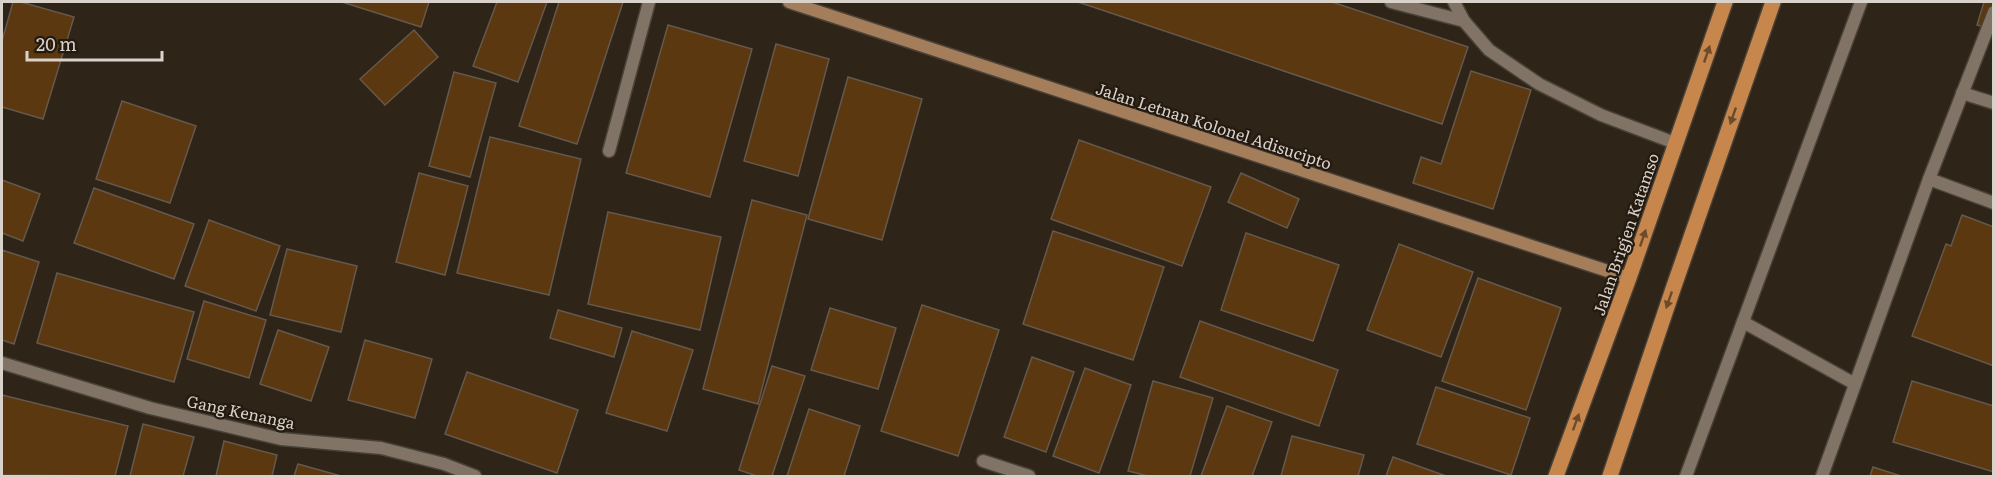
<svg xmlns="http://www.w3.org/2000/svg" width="1995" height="478" font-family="Literata,serif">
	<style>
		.building { fill: #5b380f; stroke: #65584c; stroke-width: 1.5 }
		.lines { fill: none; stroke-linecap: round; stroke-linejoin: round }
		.street-casing { stroke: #494038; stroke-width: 15 }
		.secondary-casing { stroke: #494038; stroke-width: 15 }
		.primary-casing { stroke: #494038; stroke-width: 18 }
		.street { stroke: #817467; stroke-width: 12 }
		.secondary { stroke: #a47e5a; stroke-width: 12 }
		.primary { stroke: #c7874c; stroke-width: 15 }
		.oneway { fill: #6d4b2a }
		.labels { text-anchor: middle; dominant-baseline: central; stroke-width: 4.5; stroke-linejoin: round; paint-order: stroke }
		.street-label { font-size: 16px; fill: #d9d2cb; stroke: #241a0f }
	</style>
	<rect width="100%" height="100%" fill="#2e2418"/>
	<g class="building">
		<polygon points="13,2 21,2 74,17 43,119 2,107 2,41"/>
		<polygon points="342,2 429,2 421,27"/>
		<polygon points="497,2 547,2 518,82 473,66"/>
		<polygon points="559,2 623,2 577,144 519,126"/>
		<polygon points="1078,2 1332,2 1468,47 1442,124"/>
		<polygon points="1984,2 1994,2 1994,30 1977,25"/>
		<polygon points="668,25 752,49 710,197 626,173"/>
		<polygon points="414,30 438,57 385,105 360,79"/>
		<polygon points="776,44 829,59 798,176 744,161"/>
		<polygon points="1471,71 1531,90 1493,209 1413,183 1421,157 1441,164"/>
		<polygon points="454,72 496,83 470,177 429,166"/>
		<polygon points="848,77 922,99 882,240 808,219"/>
		<polygon points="122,101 196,126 170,203 96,179"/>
		<polygon points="490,137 581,159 549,295 457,273"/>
		<polygon points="1079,140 1211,187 1182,266 1051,219"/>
		<polygon points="419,173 468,186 445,275 396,262"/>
		<polygon points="1241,173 1299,199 1287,228 1228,202"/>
		<polygon points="2,180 40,194 23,241 2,233"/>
		<polygon points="94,188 194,224 174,279 74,243"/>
		<polygon points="752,200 807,215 758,404 703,389"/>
		<polygon points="608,212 721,237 700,330 588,304"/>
		<polygon points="1962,215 1994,227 1994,366 1912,336 1946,244 1951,246"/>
		<polygon points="209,220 280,246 256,311 185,286"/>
		<polygon points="1053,231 1164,267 1133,360 1023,324"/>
		<polygon points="1246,233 1339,265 1313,341 1221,310"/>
		<polygon points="1399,244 1473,272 1441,357 1367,330"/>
		<polygon points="287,249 357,266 341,332 270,315"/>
		<polygon points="2,250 39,262 14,344 2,340"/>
		<polygon points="57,273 194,312 174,382 37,343"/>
		<polygon points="1478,278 1561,308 1526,410 1442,381"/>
		<polygon points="204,301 266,320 249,378 187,359"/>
		<polygon points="922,305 999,330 958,456 881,431"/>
		<polygon points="830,308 896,328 878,389 811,370"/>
		<polygon points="558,310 622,328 614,357 550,338"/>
		<polygon points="1200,321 1338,370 1319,426 1180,377"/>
		<polygon points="278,330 329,347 311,401 260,384"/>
		<polygon points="632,331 693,350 667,431 606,413"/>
		<polygon points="365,340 432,359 415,418 348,400"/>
		<polygon points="1032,357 1074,372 1046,452 1004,437"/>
		<polygon points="772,366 805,376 772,476 757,476 739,470"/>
		<polygon points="1085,368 1131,385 1099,473 1053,456"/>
		<polygon points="467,372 578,410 557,473 445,434"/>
		<polygon points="1153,381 1213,398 1190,476 1148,476 1128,471"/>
		<polygon points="1912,381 1994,406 1994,472 1893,442"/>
		<polygon points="1436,387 1530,418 1511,475 1417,444"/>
		<polygon points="2,395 128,426 115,476 2,475"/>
		<polygon points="1227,406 1272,422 1252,476 1201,476"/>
		<polygon points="809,409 860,426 844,476 787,476"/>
		<polygon points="143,424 194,437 183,476 130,476"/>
		<polygon points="1292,436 1364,455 1358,476 1281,476"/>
		<polygon points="224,441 277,455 272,476 216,476"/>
		<polygon points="1393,457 1446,476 1386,476"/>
		<polygon points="298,464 341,476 294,476"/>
		<polygon points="1873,467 1901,476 1870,476"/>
	</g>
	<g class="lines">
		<defs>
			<g id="street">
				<polyline points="1391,2 1464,21"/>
				<polyline points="1454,2 1464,21 1489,50 1539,84 1601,115 1675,143"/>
				<polyline points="1962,93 1994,103"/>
				<polyline points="609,151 649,2"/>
				<polyline points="1929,179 1994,203"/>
				<polyline points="1743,322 1855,384"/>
				<polyline points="2,363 150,408 281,439 381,448 444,464 475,476"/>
				<polyline points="983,461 1029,476"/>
				<polyline points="1686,476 1861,2"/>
				<polyline points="1822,476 1929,179 1994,12"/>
			</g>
			<polyline id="secondary" points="789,2 1629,278"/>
			<g id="primary">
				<polyline points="1556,476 1629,278 1725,2"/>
				<polyline points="1610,476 1673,289 1773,2"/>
			</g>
		</defs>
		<use href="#street" class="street-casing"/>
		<use href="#secondary" class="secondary-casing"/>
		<use href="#primary" class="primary-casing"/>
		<use href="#street" class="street"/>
		<use href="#secondary" class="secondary"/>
		<use href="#primary" class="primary"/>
	</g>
	<defs><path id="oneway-solid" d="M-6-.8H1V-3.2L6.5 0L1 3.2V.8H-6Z" transform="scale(1.5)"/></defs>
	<g class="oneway">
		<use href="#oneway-solid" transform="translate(1707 54) rotate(-71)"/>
		<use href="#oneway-solid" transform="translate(1733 116) rotate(109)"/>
		<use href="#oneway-solid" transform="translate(1643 238) rotate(-71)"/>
		<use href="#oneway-solid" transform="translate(1669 300) rotate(109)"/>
		<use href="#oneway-solid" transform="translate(1576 422) rotate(-70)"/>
	</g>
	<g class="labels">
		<g class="street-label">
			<text transform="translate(1214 125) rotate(18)">Jalan Letnan Kolonel Adisucipto</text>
			<text transform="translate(1625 234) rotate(-71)">Jalan Brigjen Katamso</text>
			<text transform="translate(241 411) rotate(12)">Gang Kenanga</text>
		</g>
	</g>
	<rect width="1995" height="478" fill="none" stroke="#d9d2cb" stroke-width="6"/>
	<path d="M27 51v9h135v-9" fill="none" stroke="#d9d2cb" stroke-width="3"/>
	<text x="36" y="51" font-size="18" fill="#d9d2cb" stroke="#241a0f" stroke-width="4.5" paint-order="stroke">20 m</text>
</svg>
